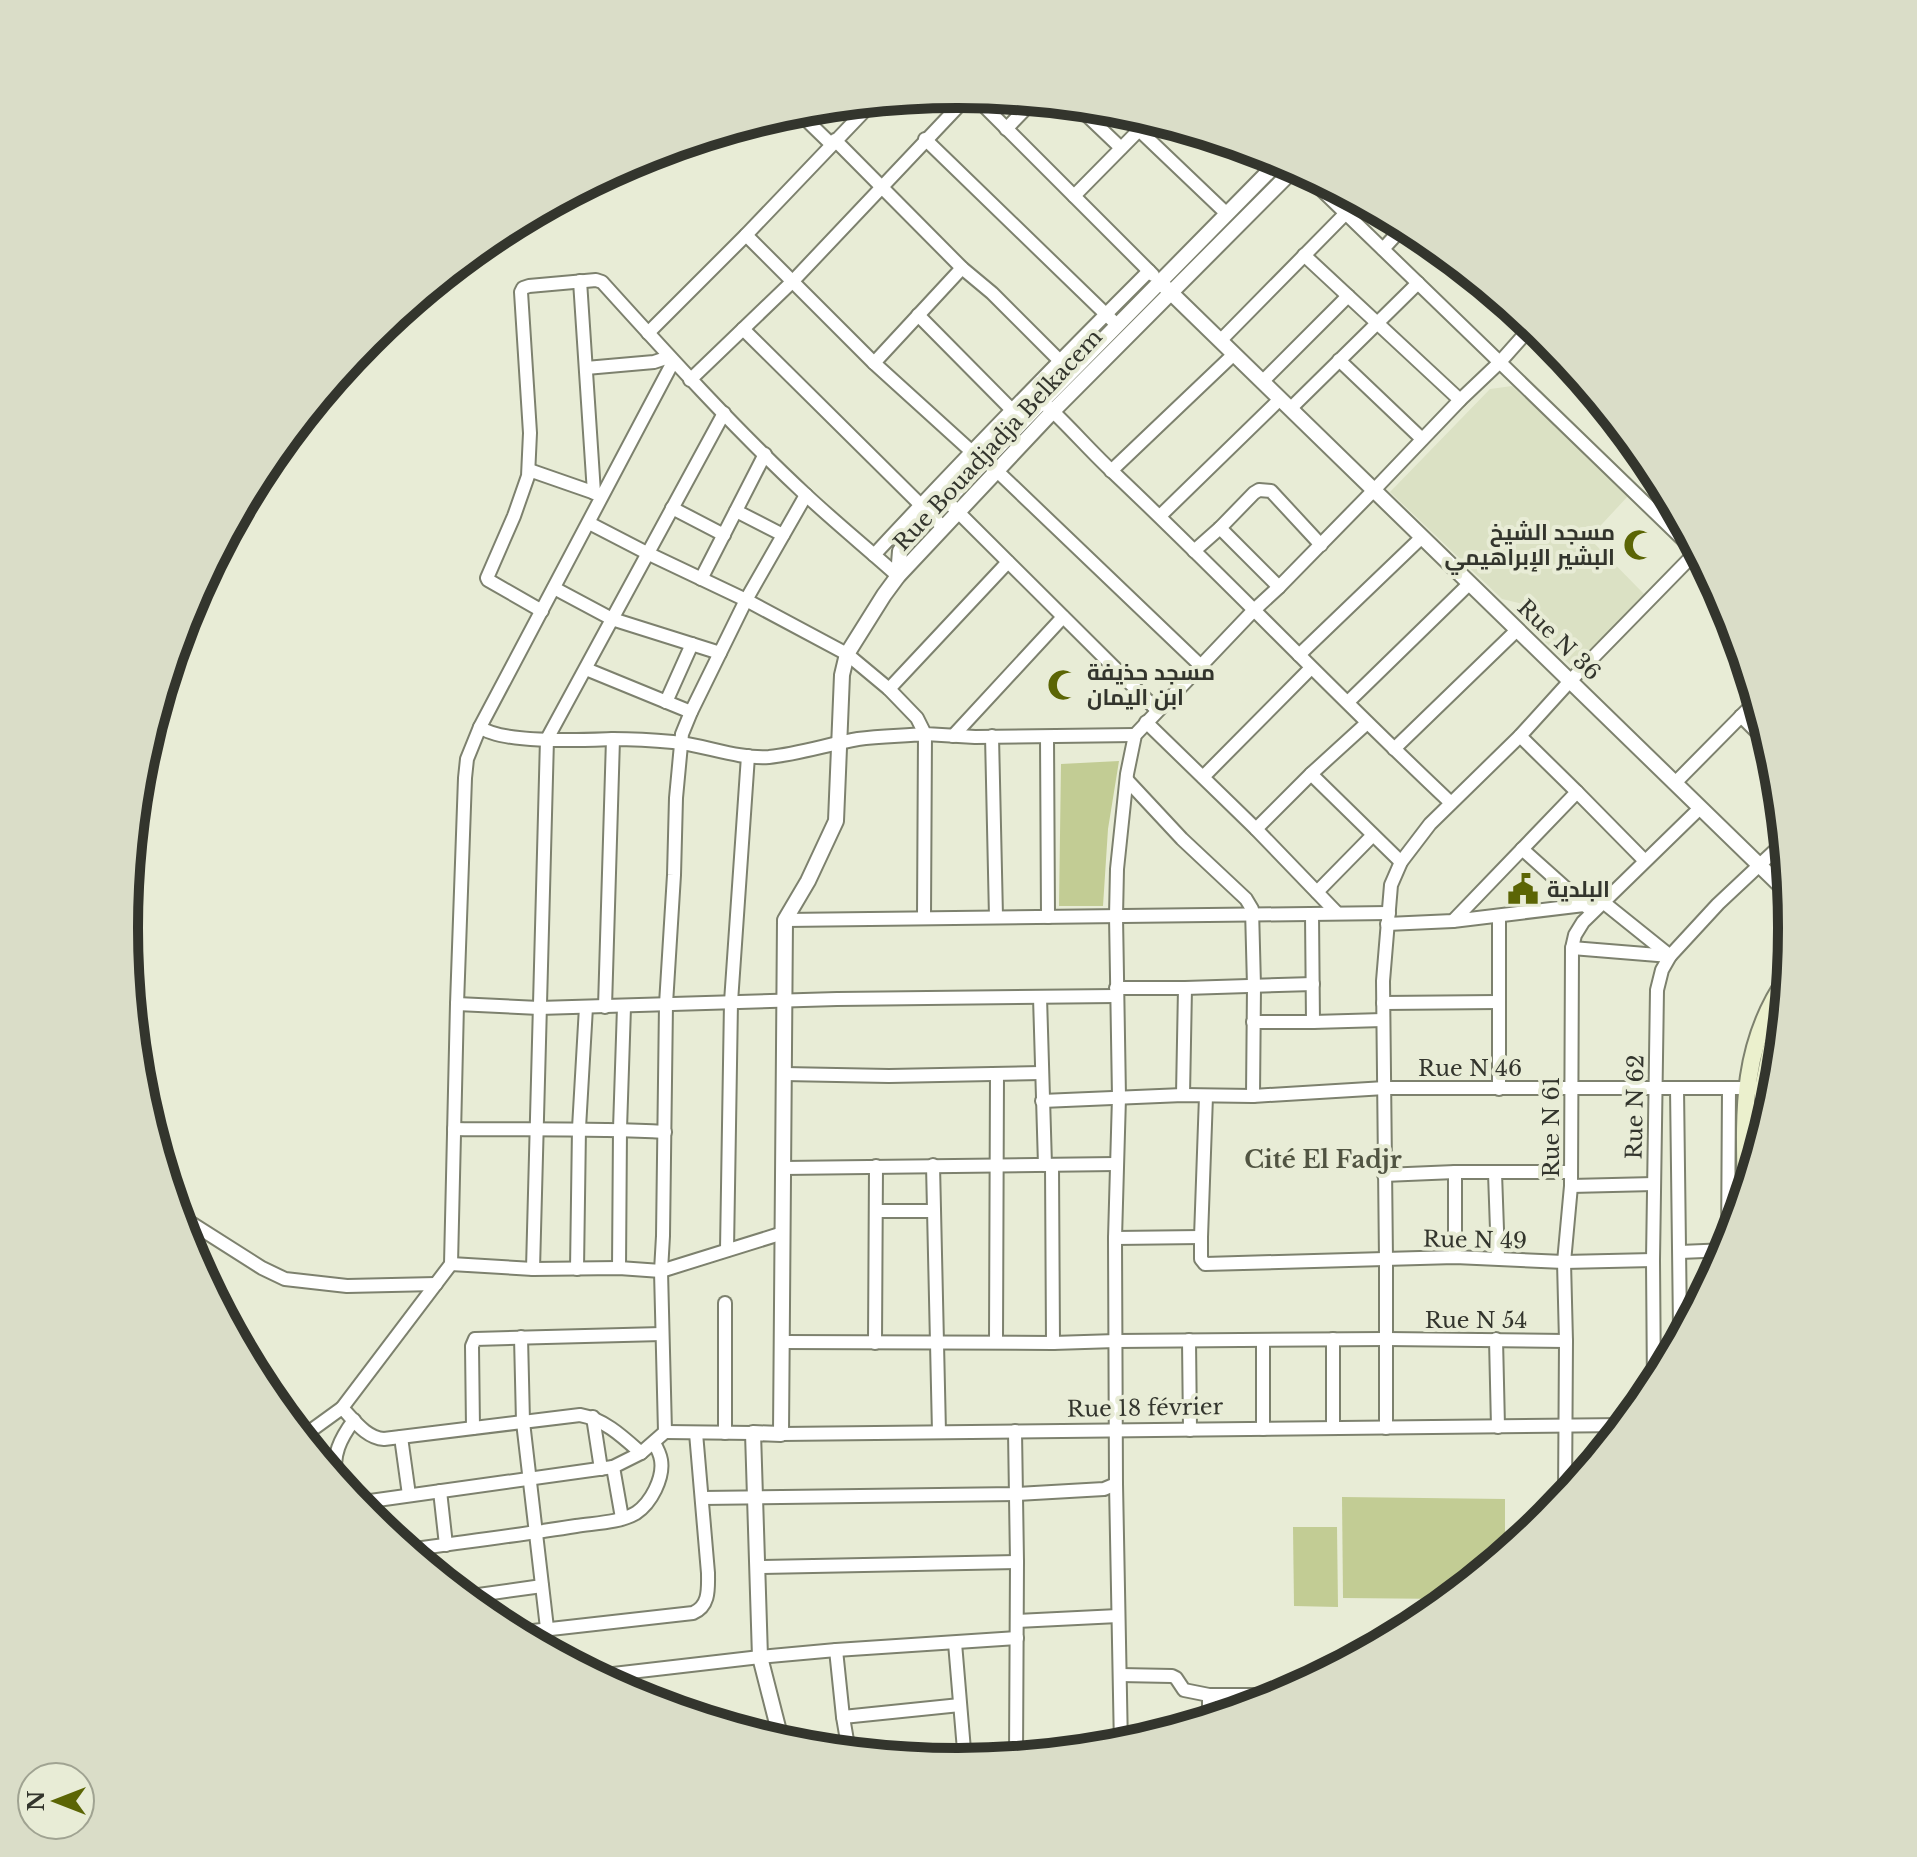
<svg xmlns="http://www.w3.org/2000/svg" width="1917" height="1857" font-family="'Libre Baskerville',Cairo,serif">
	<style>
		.built { fill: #dbe1c4 }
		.green { fill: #c2cc94 }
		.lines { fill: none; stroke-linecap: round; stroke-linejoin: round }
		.minor-casing { stroke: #7d816e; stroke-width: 16 }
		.tertiary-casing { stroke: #7d816e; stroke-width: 18 }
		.secondary-casing { stroke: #7d816e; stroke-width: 20 }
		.minor { stroke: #fff; stroke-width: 12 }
		.tertiary { stroke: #fff; stroke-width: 14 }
		.secondary { stroke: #ebf0cd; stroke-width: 16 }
		.labels { text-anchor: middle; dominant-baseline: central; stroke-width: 8; stroke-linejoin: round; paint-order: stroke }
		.street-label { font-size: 22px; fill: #33352d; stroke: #e8ecd6 }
		.poi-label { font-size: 22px; font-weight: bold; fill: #33352d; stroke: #e8ecd6; text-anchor: start }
		.neighbourhood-label { font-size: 24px; font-weight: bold; fill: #515442; stroke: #e8ecd6 }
		.rim { fill: none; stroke: #33352d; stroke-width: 10 }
	</style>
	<rect width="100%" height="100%" fill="#e8ecd6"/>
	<polygon class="built" points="1512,386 1629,495 1589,538 1645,595 1575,669 1545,642 1550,633 1546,622 1527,605 1502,599 1390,492 1490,389"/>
	<g class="green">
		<polygon points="1119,761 1108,829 1103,906 1059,906 1061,764"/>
		<polygon points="1342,1497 1505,1499 1505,1554 1450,1599 1343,1598"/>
		<polygon points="1293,1527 1337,1527 1338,1607 1294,1606"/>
	</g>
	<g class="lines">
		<defs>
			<g id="minor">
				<polyline points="973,95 1153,275"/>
				<polyline points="1077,106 1121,148"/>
				<polyline points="796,110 831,144"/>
				<polyline points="1006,129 1033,101"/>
				<polyline points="1139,130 1227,214"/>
				<polyline points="925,139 1117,325"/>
				<polyline points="835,140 962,268 992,293 1066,367"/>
				<polyline points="1301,170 1701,557"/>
				<polyline points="1074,196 1150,119"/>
				<polyline points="746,235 874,363 971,451 996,470 1201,666"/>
				<polyline points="1383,249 1405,225"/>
				<polyline points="1304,255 1460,400"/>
				<polyline points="580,281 594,493"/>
				<polyline points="918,315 1017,415"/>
				<polyline points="743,329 943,527"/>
				<polyline points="648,333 746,235 872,103"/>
				<polyline points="1220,341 1346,213"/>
				<polyline points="1339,360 1422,439"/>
				<path d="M 673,362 L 480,727 C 502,744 583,740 612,739 C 632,739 652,740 673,742 C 705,745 736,759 769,757 C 799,754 829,744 858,739 C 880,736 903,736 925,734 L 924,918"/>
				<polyline points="874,363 962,268"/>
				<polyline points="586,368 654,362 669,357"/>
				<polyline points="690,380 793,281 969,95"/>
				<polyline points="1262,382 1348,296"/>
				<path d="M 1046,405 C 1070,427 1091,452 1115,474 C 1229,582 1337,696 1451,803"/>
				<polyline points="1290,409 1418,283"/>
				<polyline points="529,470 598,494"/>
				<polyline points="1111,471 1234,354"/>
				<polyline points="947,501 1157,710"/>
				<polyline points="672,508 724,535"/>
				<polyline points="736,511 783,535"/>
				<polyline points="1160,516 1280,399"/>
				<polyline points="589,523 647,553 746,600 847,654 889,689 917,718 925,734 975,737 1135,735"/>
				<polyline points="1220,528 1279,587"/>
				<polyline points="1194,551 1220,528 1254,493 1259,490 1271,491 1321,545"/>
				<path d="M 874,555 C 964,458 1056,364 1149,271"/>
				<polyline points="701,579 765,454"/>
				<polyline points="554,588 612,619 720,653"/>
				<path d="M 542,611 L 488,580 L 487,578 L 514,516 L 528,476 L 530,433 L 521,292 L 523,288 L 529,286 L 596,280 L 602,282 C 668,355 734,428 806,495 C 836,523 868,549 898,576"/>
				<polyline points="1299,655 1422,537"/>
				<polyline points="586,669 691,712"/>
				<polyline points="889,689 1008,562"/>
				<polyline points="666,702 692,644"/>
				<polyline points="1348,702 1470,583"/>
				<polyline points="1741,716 1771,746"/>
				<polyline points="1146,722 1256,829 1337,913"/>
				<polyline points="953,736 1063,617"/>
				<polyline points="992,736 996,917"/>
				<polyline points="1047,737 1048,917"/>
				<polyline points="1394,749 1517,630"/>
				<polyline points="1311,774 1401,862"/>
				<polyline points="1203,777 1311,668"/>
				<polyline points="1127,780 1182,839 1246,899 1252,909 1254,986 1253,1096"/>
				<polyline points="1675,783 1757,700"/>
				<polyline points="1577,792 1644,860"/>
				<polyline points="1256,829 1311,774 1367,723"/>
				<polyline points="1522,849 1588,908"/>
				<polyline points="1317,892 1373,835"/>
				<polyline points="1603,902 1669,955"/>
				<polyline points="1499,916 1499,1089"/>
				<polyline points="785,920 1389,913"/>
				<polyline points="1453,921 1577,792 1520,736"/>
				<polyline points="1387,924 1453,921 1584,905"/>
				<polyline points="1572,948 1670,956"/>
				<polyline points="1116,988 1185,988 1313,984"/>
				<polyline points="1040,997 1045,1165"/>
				<polyline points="1383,1003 1498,1002"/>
				<polyline points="457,1004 539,1008 837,999 1116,996"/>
				<polyline points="605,1007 613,739"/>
				<polyline points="1253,1022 1313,1022 1312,914"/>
				<polyline points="1313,1022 1383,1020"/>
				<polyline points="784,1074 889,1076 1041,1073"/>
				<polyline points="1677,1088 1680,1328"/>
				<polyline points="1183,1095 1185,988"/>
				<polyline points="1206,1096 1201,1237 1201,1259 1205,1264 1455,1257 1564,1262 1653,1260"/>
				<polyline points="1042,1101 1183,1095 1253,1096 1385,1088 1777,1088"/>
				<path d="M 454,1129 C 524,1130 594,1128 665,1132"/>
				<polyline points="933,1165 939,1432"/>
				<polyline points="1052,1165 1053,1343"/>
				<polyline points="783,1168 1116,1164"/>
				<polyline points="1455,1172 1455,1257"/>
				<polyline points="1495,1173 1498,1258"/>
				<polyline points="1384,1175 1455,1172 1571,1172"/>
				<polyline points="1571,1186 1654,1184"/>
				<polyline points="876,1211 934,1211"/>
				<polyline points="177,1214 262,1268 285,1279 347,1286 436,1284"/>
				<polyline points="1115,1238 1201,1237"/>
				<polyline points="727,1250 731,1002 748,756"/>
				<polyline points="1728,1250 1729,1088"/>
				<polyline points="1680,1252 1728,1250"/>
				<polyline points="451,1264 533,1269 619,1268 661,1271 783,1233"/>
				<polyline points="619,1268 620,1129 624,1007"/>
				<polyline points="533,1269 547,739 724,413"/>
				<polyline points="577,1269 579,1128 586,1007"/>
				<polyline points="521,1337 523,1422 547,1628"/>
				<polyline points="1333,1339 1333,1428"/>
				<polyline points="1496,1339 1498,1427"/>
				<polyline points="1189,1340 1190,1430"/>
				<polyline points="1263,1340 1263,1429"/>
				<polyline points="782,1342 1053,1343 1116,1341 1386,1339 1566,1341"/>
				<polyline points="996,1342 997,1074"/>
				<polyline points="875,1343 876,1166"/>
				<polyline points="1654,1388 1653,1260 1657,990 1662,970 1670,956 1718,904 1784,842"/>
				<path d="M 342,1408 C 354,1420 366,1438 384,1439 L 580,1415 C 604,1419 623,1437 641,1453"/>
				<polyline points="593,1417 601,1469"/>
				<polyline points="473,1428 472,1346 475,1339 662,1334"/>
				<polyline points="1386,1428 1386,1260 1383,981 1391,885 1401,862 1430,824 1520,736 1570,681 1698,550"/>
				<polyline points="1015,1431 1017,1562 1016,1757"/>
				<polyline points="665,1432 753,1433"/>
				<polyline points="725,1433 725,1303"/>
				<polyline points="781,1434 1625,1425"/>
				<polyline points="302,1437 342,1408 451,1264 457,1004 465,778 467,759 480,727"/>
				<polyline points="401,1437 409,1495"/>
				<polyline points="613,1467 622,1518"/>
				<path d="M 336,1479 C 332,1455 340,1439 354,1420"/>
				<polyline points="440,1491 446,1545"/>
				<polyline points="702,1498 1017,1494 1104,1489 1116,1484"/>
				<polyline points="1565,1498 1566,1341 1564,1262 1571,1186 1572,948 1575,935 1583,922 1700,808"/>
				<polyline points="356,1503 613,1467 641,1453 665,1432 661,1271 663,1236 666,1004 674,875 676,798 682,734 691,712 746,600 806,495"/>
				<path d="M 407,1550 C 463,1542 520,1535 576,1526 C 595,1523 619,1523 636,1513 C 651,1503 664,1478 661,1460 C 660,1454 657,1448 654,1443"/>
				<polyline points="757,1567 1017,1562"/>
				<polyline points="464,1597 542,1586"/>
				<polyline points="1017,1621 1118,1616"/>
				<path d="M 515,1633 L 693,1613 C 710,1606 708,1588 708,1573 L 696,1433"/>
				<polyline points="955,1643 965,1762"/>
				<polyline points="836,1650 843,1717 849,1752"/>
				<polyline points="1120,1675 1172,1676 1176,1678 1184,1690 1209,1695 1286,1695"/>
				<polyline points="596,1676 760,1657 836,1650 1017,1638"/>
				<polyline points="843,1717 960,1705"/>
				<polyline points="1209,1720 1209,1695"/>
				<polyline points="1121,1747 1116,1484 1115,1238 1119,1097 1116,916 1117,869 1127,774 1135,735 1253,611 1279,587 1374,490 1460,400 1500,362 1533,325"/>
			</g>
			<g id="tertiary">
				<polyline points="1161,283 1790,895"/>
				<polyline points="898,576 900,551 932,516 1033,411 1281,159"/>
				<polyline points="782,1743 760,1657 753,1433 781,1434 785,920 808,881 836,821 842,675 847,654 884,595 898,576 1053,411 1296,167"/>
			</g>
			<g id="secondary">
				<polyline points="1763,1139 1763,1088 1771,1049 1784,1017"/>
				<path d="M 1746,1194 C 1744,1115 1740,1045 1788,977"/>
			</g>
		</defs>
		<use href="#minor" class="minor-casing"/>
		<use href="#tertiary" class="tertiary-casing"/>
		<use href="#secondary" class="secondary-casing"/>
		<use href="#minor" class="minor"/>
		<use href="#tertiary" class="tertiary"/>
		<use href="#secondary" class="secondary"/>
	</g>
	<defs>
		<symbol id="mosque-bare" viewBox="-9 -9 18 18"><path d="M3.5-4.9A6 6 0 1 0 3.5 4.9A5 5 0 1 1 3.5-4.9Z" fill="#5b6505" stroke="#e8ecd6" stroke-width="2.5" paint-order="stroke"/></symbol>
		<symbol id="civic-bare" viewBox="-9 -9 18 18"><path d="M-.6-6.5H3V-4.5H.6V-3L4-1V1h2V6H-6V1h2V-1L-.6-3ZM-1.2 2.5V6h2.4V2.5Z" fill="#5b6505" stroke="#e8ecd6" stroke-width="2.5" paint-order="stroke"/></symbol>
	</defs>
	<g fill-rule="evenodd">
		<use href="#mosque-bare" x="1617" y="523" width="44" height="44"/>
		<use href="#mosque-bare" x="1041" y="663" width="44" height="44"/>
		<use href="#civic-bare" x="1501" y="867" width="44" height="44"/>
	</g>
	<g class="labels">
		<g class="street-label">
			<text transform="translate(998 440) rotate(-47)">Rue Bouadjadja Belkacem</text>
			<text transform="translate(1559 640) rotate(44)">Rue N 36</text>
			<text x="1470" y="1068">Rue N 46</text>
			<text transform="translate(1635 1107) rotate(-89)">Rue N 62</text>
			<text transform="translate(1551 1127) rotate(-90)">Rue N 61</text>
			<text transform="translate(1475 1240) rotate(1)">Rue N 49</text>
			<text x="1476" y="1320">Rue N 54</text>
			<text transform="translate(1145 1408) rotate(-1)">Rue 18 février</text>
		</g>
		<g class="poi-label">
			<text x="1615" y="532" text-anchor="end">مسجد الشيخ<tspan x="1615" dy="25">البشير الإبراهيمي</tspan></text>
			<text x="1087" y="672">مسجد حذيفة<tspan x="1087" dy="25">ابن اليمان</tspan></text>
			<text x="1547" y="889">البلدية</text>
		</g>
		<g class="neighbourhood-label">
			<text x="1323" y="1159">Cité El Fadjr</text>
		</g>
	</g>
	<path d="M0 0H1917V1857H0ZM138 928a820 820 0 1 1 1640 0a820 820 0 1 1-1640 0Z" fill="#daddc8" fill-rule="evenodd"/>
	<path class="rim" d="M138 928a820 820 0 1 1 1640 0a820 820 0 1 1-1640 0Z"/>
	<g transform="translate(56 1801) rotate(270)"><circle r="38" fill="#e8ecd6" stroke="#a0a392" stroke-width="2"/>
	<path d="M0-6L14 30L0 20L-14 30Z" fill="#5b6505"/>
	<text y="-12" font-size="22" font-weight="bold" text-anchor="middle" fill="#33352d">N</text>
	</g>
</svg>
